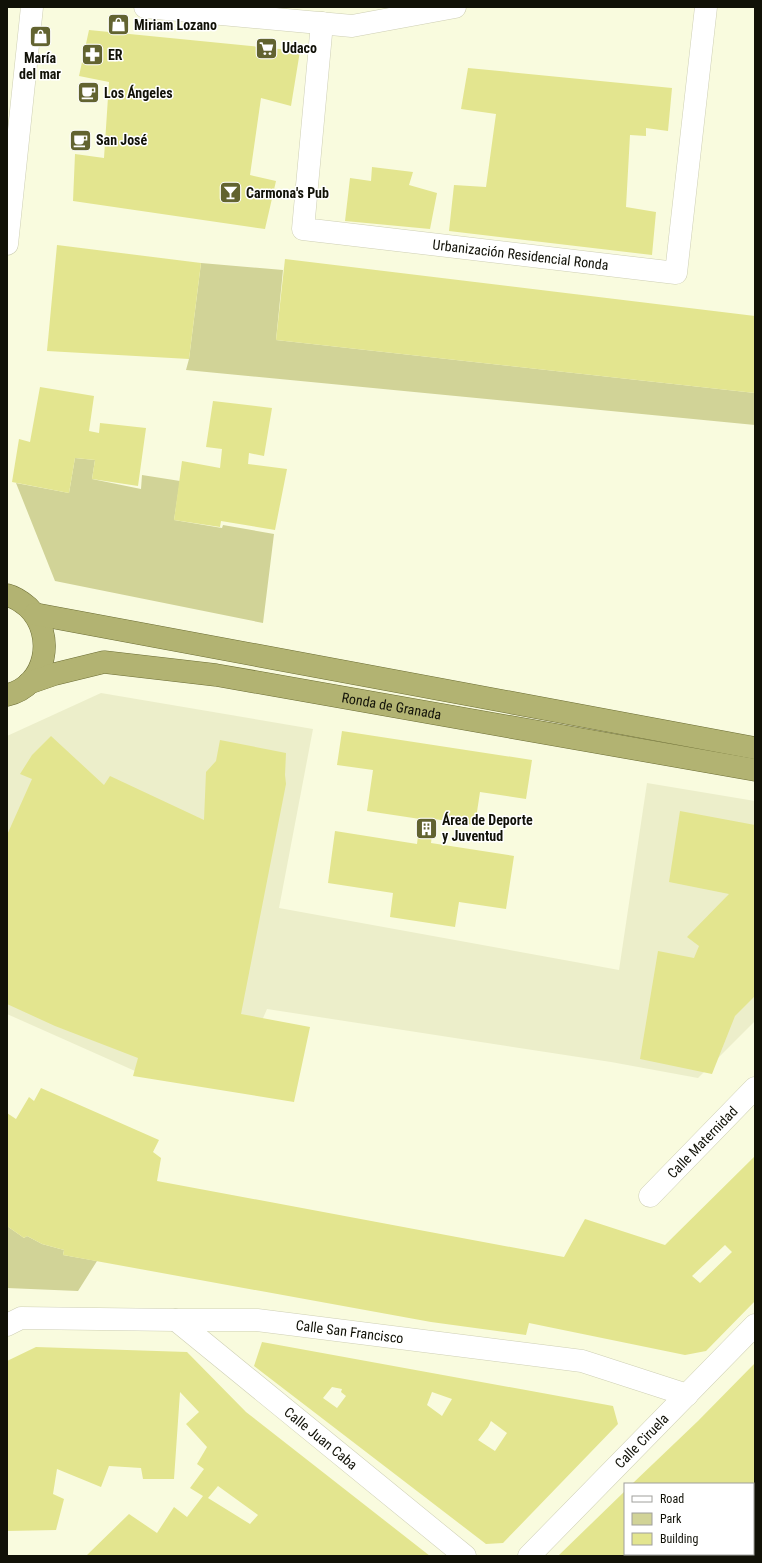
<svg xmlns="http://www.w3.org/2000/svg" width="762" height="1563" font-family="'Roboto Condensed',sans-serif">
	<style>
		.built { fill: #eceeca }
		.green { fill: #d1d397 }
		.building { fill: #e3e58f; fill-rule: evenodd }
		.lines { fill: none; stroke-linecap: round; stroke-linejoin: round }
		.minor-casing { stroke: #cecfb4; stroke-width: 23 }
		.trunk-casing { stroke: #6d6e36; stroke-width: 23 }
		.minor { stroke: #fff; stroke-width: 22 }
		.trunk { stroke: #b2b372; stroke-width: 22 }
		.labels { text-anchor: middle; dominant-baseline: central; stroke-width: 3; stroke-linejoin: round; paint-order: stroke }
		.poi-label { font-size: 14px; font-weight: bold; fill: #111107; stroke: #fff; text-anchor: start }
		.street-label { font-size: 14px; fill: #111107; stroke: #fff }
	</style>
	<rect width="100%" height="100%" fill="#f9fbde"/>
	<polygon class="built" points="101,693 313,729 279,908 619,970 647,783 755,801 755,1021 698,1078 611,1062 267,1009 233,1087 144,1075 7,1014 7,736"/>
	<g class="green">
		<polygon points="201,263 283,270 276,340 755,393 755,425 186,370 189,359"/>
		<polygon points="75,458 95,460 92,479 141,489 142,475 180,481 174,520 222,528 223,525 274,534 263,623 55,581 16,483 69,493"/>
		<polygon points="7,1226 24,1238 27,1236 42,1244 64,1250 63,1255 97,1261 78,1291 7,1288"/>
	</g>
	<g class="building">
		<polygon points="89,30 300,51 291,106 261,98 250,175 276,181 265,229 73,201 75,154 104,158 109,82 79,76"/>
		<polygon points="468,68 672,88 668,131 646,128 646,136 630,135 626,207 656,212 652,255 449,231 454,185 486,187 496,114 461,109"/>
		<polygon points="372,167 413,172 409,185 437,193 430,229 345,221 350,178 371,181"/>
		<polygon points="57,245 201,263 189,359 47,351"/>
		<polygon points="285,259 755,316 755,393 276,340"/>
		<polygon points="40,387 94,396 89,431 99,433 100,423 146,428 138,486 92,479 95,460 75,458 69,493 12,482 19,439 30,442"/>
		<polygon points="213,401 272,408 264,456 249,453 248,464 287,469 275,530 221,521 220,527 174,520 182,461 220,468 222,449 206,447"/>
		<polygon points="342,731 532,760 526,799 480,792 475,825 434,819 431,843 514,856 506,909 459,902 455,927 390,917 393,893 328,883 335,831 417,844 420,819 367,811 373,770 337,765"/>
		<polygon points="51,736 104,785 110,776 204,820 206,772 216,761 220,740 286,753 285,775 286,784 241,1014 310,1027 294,1102 133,1076 138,1058 55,1026 7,1004 7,835 32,779 20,774 32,755"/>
		<polygon points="680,811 755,825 755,996 735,1016 712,1074 640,1059 658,951 694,958 699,946 687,937 729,894 669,882"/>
		<path d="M 41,1088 L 159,1140 L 153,1152 L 161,1158 L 157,1181 L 564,1257 L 585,1219 L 665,1245 L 755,1156 L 755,1301 L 706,1351 L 685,1355 L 529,1323 L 526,1335 L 431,1322 L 63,1255 L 64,1250 L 42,1244 L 27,1236 L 24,1238 L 7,1226 L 7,1113 L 16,1119 L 29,1097 L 34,1101 ZM 725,1245 L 732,1252 L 700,1283 L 692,1276 Z"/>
		<path d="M 262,1342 L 613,1406 L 618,1424 L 503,1543 L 486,1544 L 254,1366 ZM 332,1387 L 342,1389 L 341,1392 L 346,1396 L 337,1408 L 323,1398 ZM 432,1392 L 452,1399 L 442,1416 L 427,1405 ZM 491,1421 L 507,1433 L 495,1451 L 478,1440 L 488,1427 Z"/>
		<path d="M 36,1347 L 187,1352 L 246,1412 L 430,1556 L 86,1556 L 129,1514 L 157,1533 L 174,1507 L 187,1517 L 203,1496 L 190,1488 L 204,1469 L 197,1464 L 207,1447 L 186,1424 L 199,1412 L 180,1392 L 174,1479 L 143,1479 L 141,1468 L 109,1466 L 101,1487 L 57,1469 L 53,1494 L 64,1499 L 56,1530 L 7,1531 L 7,1361 ZM 218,1486 L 258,1515 L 250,1524 L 208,1498 Z"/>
		<polygon points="755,1363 755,1501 753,1503 753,1484 632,1484 698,1421"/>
		<polygon points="625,1491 625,1554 736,1554 738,1556 558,1556"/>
	</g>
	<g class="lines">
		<defs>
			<g id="minor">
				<polyline points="145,7 352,26 455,7"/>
				<path id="s1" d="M 322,23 L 303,229 L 676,273 L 706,7"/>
				<polyline points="7,244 32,7"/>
				<path id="s2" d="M 650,1196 L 755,1088"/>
				<path id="s3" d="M 176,1320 L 465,1556"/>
				<path id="s4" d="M 7,1325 L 21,1318 L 176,1320 L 257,1320 L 582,1361 L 687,1395"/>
				<path id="s5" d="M 529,1556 L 755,1325"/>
			</g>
			<g id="trunk">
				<path d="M 7,595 C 15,597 22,602 28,607 C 56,634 47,686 7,695"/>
				<polyline points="35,614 755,748"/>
				<path id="s6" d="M 29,683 L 55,674 L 104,662 L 216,675 L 755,770"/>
			</g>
		</defs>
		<use href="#minor" class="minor-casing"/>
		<use href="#trunk" class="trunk-casing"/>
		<use href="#minor" class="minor"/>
		<use href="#trunk" class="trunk"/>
	</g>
	<defs>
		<symbol id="shop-square" viewBox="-11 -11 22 22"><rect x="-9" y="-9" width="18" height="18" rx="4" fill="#626330" stroke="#fff"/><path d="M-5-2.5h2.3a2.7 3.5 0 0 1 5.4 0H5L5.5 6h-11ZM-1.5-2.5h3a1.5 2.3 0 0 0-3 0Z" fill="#fff"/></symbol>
		<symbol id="supermarket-square" viewBox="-11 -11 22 22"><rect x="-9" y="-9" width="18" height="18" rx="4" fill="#626330" stroke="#fff"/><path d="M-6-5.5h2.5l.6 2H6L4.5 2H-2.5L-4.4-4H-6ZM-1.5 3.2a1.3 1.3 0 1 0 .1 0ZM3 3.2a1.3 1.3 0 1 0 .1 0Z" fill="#fff"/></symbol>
		<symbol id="pharmacy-square" viewBox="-11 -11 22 22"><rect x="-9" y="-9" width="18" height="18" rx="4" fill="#626330" stroke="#fff"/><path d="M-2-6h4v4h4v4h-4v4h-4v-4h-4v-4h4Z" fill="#fff"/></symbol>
		<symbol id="cafe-square" viewBox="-11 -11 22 22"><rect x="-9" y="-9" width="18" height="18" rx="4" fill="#626330" stroke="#fff"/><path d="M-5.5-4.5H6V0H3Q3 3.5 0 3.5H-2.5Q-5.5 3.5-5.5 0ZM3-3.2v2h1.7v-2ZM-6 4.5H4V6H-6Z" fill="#fff"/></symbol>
		<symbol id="bar-square" viewBox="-11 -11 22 22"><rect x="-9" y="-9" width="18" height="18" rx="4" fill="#626330" stroke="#fff"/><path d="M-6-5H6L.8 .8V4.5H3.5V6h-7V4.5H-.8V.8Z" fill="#fff"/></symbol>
		<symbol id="building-square" viewBox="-11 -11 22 22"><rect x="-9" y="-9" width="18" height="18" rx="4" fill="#626330" stroke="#fff"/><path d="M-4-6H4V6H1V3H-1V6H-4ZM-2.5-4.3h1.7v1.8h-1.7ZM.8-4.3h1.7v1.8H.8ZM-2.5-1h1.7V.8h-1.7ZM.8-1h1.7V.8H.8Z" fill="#fff"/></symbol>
	</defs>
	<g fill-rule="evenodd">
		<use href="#shop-square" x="106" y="12" width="25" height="25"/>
		<use href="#shop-square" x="28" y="24" width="25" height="25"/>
		<use href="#supermarket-square" x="254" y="36" width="25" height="25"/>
		<use href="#pharmacy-square" x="80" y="42" width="25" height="25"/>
		<use href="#cafe-square" x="76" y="80" width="25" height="25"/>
		<use href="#cafe-square" x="68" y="128" width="25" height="25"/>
		<use href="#bar-square" x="218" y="180" width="25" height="25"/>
		<use href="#building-square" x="414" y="816" width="25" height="25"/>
	</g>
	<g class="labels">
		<g class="poi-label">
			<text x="134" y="25">Miriam Lozano</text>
			<text x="282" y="48">Udaco</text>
			<text x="108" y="55">ER</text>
			<text x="40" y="58" text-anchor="middle">María<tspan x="40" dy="16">del mar</tspan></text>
			<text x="104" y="93">Los Ángeles</text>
			<text x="96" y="140">San José</text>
			<text x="246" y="193">Carmona's Pub</text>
			<text x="442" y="820">Área de Deporte<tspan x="442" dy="16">y Juventud</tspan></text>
		</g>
		<g class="street-label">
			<text stroke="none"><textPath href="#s1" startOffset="426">Urbanización Residencial Ronda</textPath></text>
			<text stroke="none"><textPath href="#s6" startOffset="369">Ronda de Granada</textPath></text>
			<text stroke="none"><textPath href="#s2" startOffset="75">Calle Maternidad</textPath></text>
			<text stroke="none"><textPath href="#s4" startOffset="345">Calle San Francisco</textPath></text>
			<text stroke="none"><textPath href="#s3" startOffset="187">Calle Juan Caba</textPath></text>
			<text stroke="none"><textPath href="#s5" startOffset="161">Calle Ciruela</textPath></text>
		</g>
	</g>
	<rect width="762" height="1563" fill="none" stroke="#111107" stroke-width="16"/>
	<rect x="624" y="1483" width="130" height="72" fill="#ffffff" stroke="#a0a09c"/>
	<rect x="632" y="1496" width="20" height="6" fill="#ffffff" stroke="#a0a09c"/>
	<text x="660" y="1503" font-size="12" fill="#111107">Road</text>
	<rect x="632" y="1513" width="20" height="12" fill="#d1d397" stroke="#a0a09c"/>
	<text x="660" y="1523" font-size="12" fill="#111107">Park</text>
	<rect x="632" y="1533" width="20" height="12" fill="#e3e58f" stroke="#a0a09c"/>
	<text x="660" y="1543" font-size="12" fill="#111107">Building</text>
</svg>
